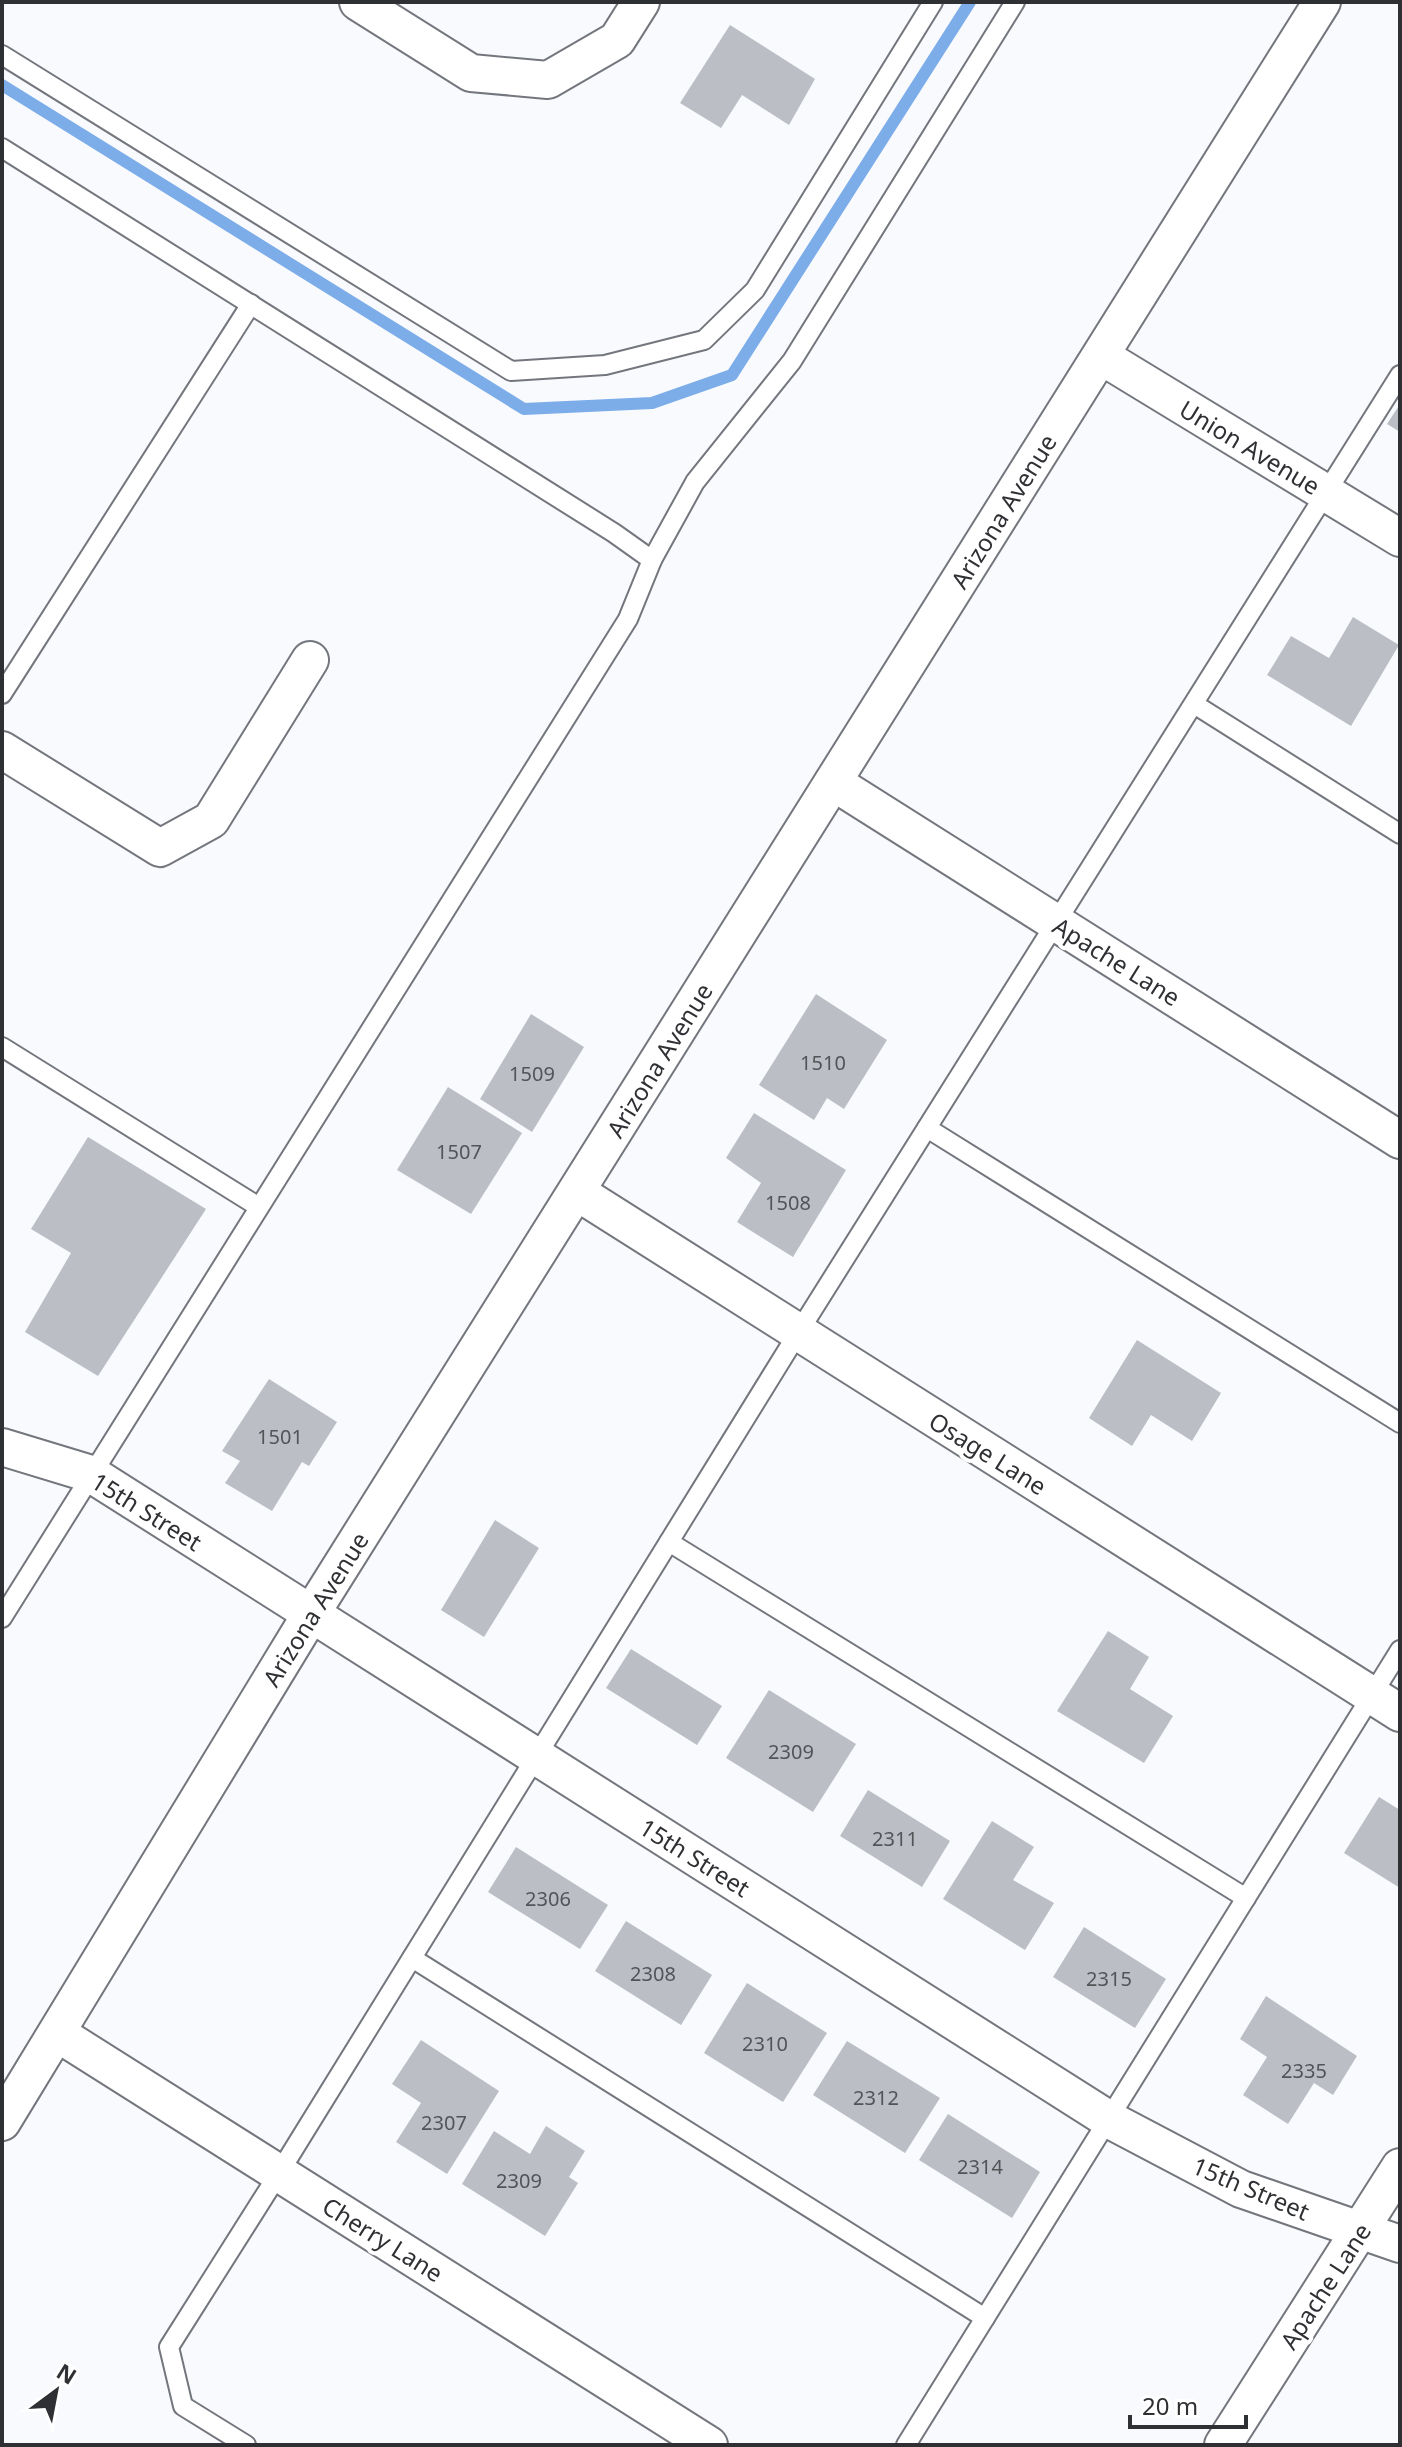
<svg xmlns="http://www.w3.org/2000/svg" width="1402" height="2447" font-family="'Noto Sans',sans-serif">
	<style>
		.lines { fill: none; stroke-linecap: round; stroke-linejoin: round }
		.stream { stroke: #7cade9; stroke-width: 12 }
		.building { fill: #bcbec6 }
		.lane-casing { stroke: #74767d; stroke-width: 22 }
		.street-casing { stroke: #74767d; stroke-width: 40 }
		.lane { stroke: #fff; stroke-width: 18 }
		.street { stroke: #fff; stroke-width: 36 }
		.labels { text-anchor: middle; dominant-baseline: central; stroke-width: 8; stroke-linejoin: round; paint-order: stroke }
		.number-label { font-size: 20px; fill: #525458 }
		.street-label { font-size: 24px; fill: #2f3033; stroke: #fff }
	</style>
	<rect width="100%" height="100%" fill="#f9fafe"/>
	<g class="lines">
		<polyline class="stream" points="2,85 524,409 652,403 732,375 970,2"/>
	</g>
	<g class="building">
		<polygon points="730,25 815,79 789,125 742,95 721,128 680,103"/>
		<polygon points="1400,404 1400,432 1387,424"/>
		<polygon points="1353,617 1399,645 1351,726 1267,675 1291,636 1329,658"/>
		<polygon points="816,994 887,1040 844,1109 827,1098 814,1120 759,1085"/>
		<polygon points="531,1014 584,1047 532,1132 480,1099"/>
		<polygon points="448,1087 522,1133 471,1214 397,1170"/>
		<polygon points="754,1113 846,1170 793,1257 737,1222 761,1183 726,1158"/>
		<polygon points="88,1137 206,1209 98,1376 25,1332 71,1253 31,1229"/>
		<polygon points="1137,1340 1221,1393 1192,1441 1151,1415 1132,1446 1089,1418"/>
		<polygon points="269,1379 337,1422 309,1466 302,1462 272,1511 225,1483 240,1461 222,1451"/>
		<polygon points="495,1520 539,1548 484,1637 441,1610"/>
		<polygon points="1108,1631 1149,1657 1130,1689 1173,1716 1144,1763 1057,1711"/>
		<polygon points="631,1649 722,1706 697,1745 606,1688"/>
		<polygon points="769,1690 856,1744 813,1812 726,1758"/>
		<polygon points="868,1790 950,1841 922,1887 840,1836"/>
		<polygon points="1379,1797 1400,1810 1400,1888 1344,1853"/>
		<polygon points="992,1821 1034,1847 1013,1880 1054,1903 1025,1950 943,1899"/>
		<polygon points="516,1847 608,1905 580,1949 488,1892"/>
		<polygon points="626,1921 712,1975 681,2025 595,1971"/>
		<polygon points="1084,1927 1166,1979 1135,2028 1053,1977"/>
		<polygon points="747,1983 827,2033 783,2102 704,2053"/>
		<polygon points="1266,1996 1357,2056 1333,2095 1314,2083 1288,2124 1243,2095 1267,2057 1240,2039"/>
		<polygon points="421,2040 499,2091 447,2174 396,2142 421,2103 392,2084"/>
		<polygon points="847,2041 940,2098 905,2153 813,2095"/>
		<polygon points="948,2114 1040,2172 1012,2218 919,2160"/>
		<polygon points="546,2126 585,2151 569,2177 578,2183 545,2236 462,2184 494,2131 530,2154"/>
	</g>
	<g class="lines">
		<defs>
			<g id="lane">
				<polyline points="2,55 511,371 605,365 704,340 755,290 933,2"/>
				<polyline points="2,148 614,533 652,560"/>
				<polyline points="2,694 251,304"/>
				<polyline points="1194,704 1400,834"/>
				<polyline points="2,1047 259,1207"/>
				<polyline points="927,1128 1400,1423"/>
				<polyline points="669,1542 1246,1898"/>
				<polyline points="2,1618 628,619 652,560 695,482 792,361 1015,2"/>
				<polyline points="412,1958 985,2318"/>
				<polyline points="246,2445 183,2406 169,2347 279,2173 798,1333 1400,375"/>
				<polyline points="906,2445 1400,1650"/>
			</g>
			<g id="street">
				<polyline points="358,2 471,73 548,80 617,40 641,2"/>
				<polyline points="1101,356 1400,538"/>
				<polyline points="2,750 160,848 211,820 310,660"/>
				<polyline points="833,782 1400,1140"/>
				<polyline points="577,1192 1400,1713"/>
				<polyline points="2,1447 91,1474 1108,2119 1241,2189 1400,2244"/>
				<polyline points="57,2033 709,2445"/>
				<polyline points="2,2122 311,1614 1322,2"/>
				<polyline points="1223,2445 1400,2167"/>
			</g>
		</defs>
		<use href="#lane" class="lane-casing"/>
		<use href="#street" class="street-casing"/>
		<use href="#lane" class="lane"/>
		<use href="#street" class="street"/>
	</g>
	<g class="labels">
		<g class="number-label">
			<text x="823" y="1062">1510</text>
			<text x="532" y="1073">1509</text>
			<text x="459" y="1151">1507</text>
			<text x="788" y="1202">1508</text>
			<text x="280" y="1436">1501</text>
			<text x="791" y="1751">2309</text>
			<text x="895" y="1838">2311</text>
			<text x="548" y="1898">2306</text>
			<text x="653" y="1973">2308</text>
			<text x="1109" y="1978">2315</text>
			<text x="765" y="2043">2310</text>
			<text x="1304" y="2070">2335</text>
			<text x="876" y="2097">2312</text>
			<text x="444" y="2122">2307</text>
			<text x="980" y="2166">2314</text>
			<text x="519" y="2180">2309</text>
		</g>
		<g class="street-label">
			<text transform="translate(1250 447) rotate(31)">Union Avenue</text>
			<text transform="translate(1003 511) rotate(-58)">Arizona Avenue</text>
			<text transform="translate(1117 961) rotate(32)">Apache Lane</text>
			<text transform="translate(659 1060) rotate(-58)">Arizona Avenue</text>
			<text transform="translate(988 1453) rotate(32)">Osage Lane</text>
			<text transform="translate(147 1511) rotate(32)">15th Street</text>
			<text transform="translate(315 1609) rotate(-58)">Arizona Avenue</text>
			<text transform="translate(695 1857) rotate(32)">15th Street</text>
			<text transform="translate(1251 2188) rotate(23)">15th Street</text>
			<text transform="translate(383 2239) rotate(32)">Cherry Lane</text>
			<text transform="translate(1325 2286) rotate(-57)">Apache Lane</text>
		</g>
	</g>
	<rect width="1402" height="2447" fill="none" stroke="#2f3033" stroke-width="8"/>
	<g transform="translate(56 2391) rotate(32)" stroke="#ffffff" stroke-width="6" paint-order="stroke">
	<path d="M0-6L14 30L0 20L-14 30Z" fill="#2f3033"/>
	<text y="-12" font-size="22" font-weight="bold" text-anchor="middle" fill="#2f3033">N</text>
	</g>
	<path d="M1130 2415v12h116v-12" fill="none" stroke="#2f3033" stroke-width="4"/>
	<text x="1142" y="2415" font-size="24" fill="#2f3033" stroke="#ffffff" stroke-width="6" paint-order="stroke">20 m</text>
</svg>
